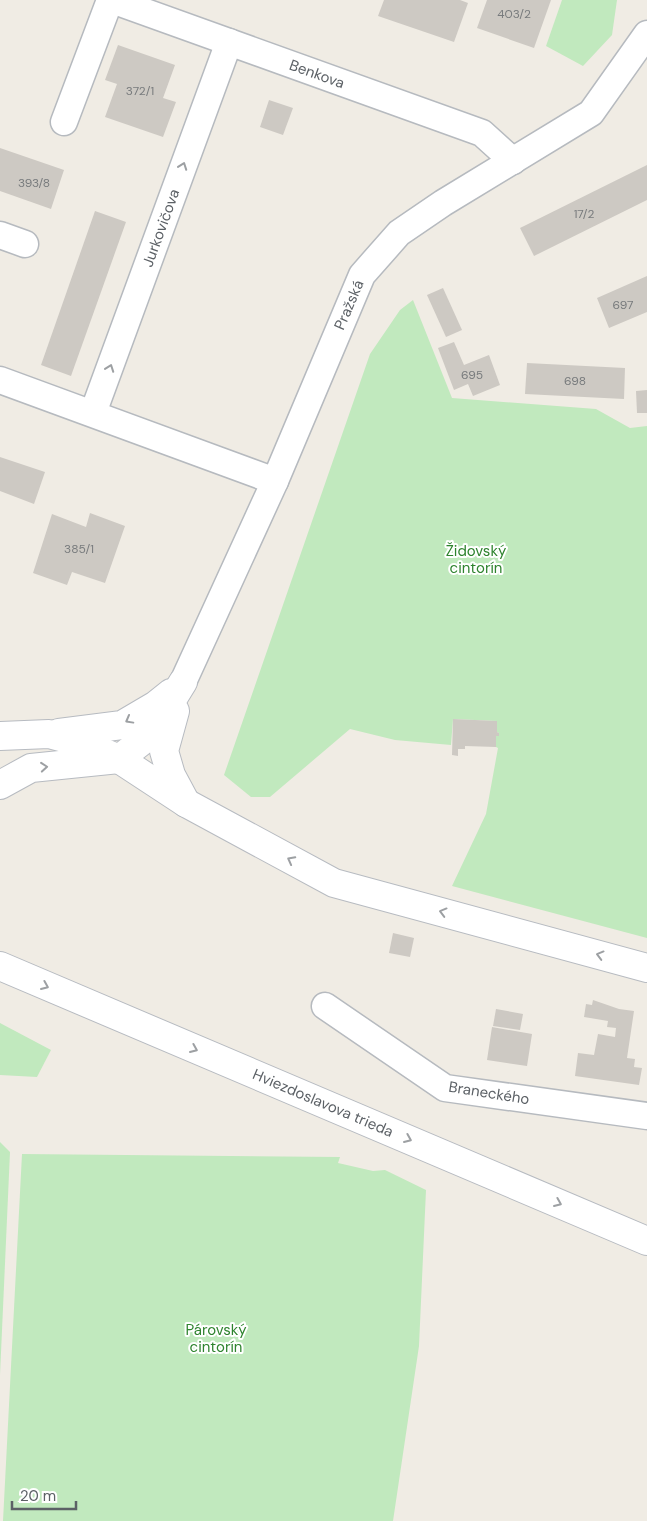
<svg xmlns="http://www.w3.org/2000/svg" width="647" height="1521" font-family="'DM Sans',sans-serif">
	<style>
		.green { fill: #c1e9be }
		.building { fill: #cdc9c3 }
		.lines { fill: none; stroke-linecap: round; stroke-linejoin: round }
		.street-casing { stroke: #b6babf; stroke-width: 29 }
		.secondary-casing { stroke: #b7bbc1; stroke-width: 30 }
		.street { stroke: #fff; stroke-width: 26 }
		.secondary { stroke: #fff; stroke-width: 28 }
		.oneway { stroke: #9da0a3 }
		.labels { text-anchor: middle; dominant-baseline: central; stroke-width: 4; stroke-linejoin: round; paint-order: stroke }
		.number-label { font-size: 12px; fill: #787b7d }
		.street-label { font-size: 15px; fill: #5c6166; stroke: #fff }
		.park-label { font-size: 15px; fill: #2e832e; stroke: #fff }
	</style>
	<rect width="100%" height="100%" fill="#f0ece4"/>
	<g class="green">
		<polygon points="562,0 617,0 612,35 583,66 546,46"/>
		<polygon points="413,300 452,398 596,409 630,428 647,426 647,938 452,886 486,814 498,748 496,747 496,736 499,736 499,733 497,732 497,721 453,719 451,745 395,740 350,729 270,797 251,797 224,775 370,354 400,310"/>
		<polygon points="0,1023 51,1050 37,1077 0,1075"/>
		<polygon points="0,1142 10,1152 0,1375"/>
		<polygon points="22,1154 340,1157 338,1163 373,1171 385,1170 426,1190 419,1346 393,1521 3,1521"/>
	</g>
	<g class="building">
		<polygon points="384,0 460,0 468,3 454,42 378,16"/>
		<polygon points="487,0 551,0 534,48 477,28"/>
		<polygon points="118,45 175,65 163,98 176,102 163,137 105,117 117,84 105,80"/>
		<polygon points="269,100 293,108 283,135 260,127"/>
		<polygon points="0,148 64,170 51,209 0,191"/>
		<polygon points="647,165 647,200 534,256 520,228"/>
		<polygon points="95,211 126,222 71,376 41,365"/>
		<polygon points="647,276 647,312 609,328 597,298"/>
		<polygon points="443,288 462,330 446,337 427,295"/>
		<polygon points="454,342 464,365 489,355 500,385 473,396 468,384 454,390 438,348"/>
		<polygon points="527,363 625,368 624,399 525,394"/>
		<polygon points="647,390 647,413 637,413 636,391"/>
		<polygon points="0,457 45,472 34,504 0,491"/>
		<polygon points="90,513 125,526 105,583 72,572 67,585 33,573 52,514 86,527"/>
		<polygon points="453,719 497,721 497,732 499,733 499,736 496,736 496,747 465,746 465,749 458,749 458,756 452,755"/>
		<polygon points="393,933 414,938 410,957 389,953"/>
		<polygon points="593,1000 619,1009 634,1011 627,1058 635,1059 634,1067 642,1068 639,1085 575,1076 578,1053 594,1055 598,1034 615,1037 616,1028 607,1027 608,1021 584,1017 586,1004 592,1005"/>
		<polygon points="496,1009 523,1014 520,1030 493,1026"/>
		<polygon points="492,1027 532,1034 527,1066 487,1060"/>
	</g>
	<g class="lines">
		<defs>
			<g id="street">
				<polyline points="112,0 482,133 513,161"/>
				<polyline points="64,122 110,0"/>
				<polyline points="0,235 25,244"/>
				<polyline points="0,380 275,481"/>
				<polyline points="93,413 229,42"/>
				<polyline points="183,682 275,481 362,275 399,233 443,203 591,113 647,34"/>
				<polyline points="325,1006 445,1088 647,1116"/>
			</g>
			<g id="secondary">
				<polyline points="175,711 164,751 171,775 186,803"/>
				<polyline points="59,733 122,725 156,705 171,693"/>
				<polyline points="0,736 49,734 79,742 119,759 186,803 334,883 647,968"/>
				<polyline points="0,785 31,768 119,759 151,734 183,682"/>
				<polyline points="0,966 647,1241"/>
			</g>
		</defs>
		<use href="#street" class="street-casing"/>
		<use href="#secondary" class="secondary-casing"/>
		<use href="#street" class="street"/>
		<use href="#secondary" class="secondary"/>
	</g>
	<defs><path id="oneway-chevron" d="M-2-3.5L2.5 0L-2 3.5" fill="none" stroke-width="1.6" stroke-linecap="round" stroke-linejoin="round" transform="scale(1.25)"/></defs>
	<g class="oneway">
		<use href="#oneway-chevron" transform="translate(183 166) rotate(-70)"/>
		<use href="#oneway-chevron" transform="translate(110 368) rotate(-70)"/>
		<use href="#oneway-chevron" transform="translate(129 720) rotate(151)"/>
		<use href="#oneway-chevron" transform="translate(44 767) rotate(-5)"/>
		<use href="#oneway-chevron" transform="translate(291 860) rotate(-152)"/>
		<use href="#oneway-chevron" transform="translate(443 912) rotate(-165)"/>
		<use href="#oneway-chevron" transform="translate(600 955) rotate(-165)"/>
		<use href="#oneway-chevron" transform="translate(45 986) rotate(23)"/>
		<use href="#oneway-chevron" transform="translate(194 1049) rotate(23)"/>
		<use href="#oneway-chevron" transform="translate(408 1139) rotate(23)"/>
		<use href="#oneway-chevron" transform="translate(558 1203) rotate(23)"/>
	</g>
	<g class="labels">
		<g class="number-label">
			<text x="514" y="14">403/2</text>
			<text x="140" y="91">372/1</text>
			<text x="34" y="183">393/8</text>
			<text x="584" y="214">17/2</text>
			<text x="623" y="305">697</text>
			<text x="472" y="375">695</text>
			<text x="575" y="381">698</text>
			<text x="79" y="549">385/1</text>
		</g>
		<g class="street-label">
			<text transform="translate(317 74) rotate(20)">Benkova</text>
			<text transform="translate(161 228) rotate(-70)">Jurkovičova</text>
			<text transform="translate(349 305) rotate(-67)">Pražská</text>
			<text transform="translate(489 1093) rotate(9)">Braneckého</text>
			<text transform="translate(323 1103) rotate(23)">Hviezdoslavova trieda</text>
		</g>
		<g class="park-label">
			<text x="476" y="551">Židovský<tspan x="476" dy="17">cintorín</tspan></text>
			<text x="216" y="1330">Párovský<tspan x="216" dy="17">cintorín</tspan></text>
		</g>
	</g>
	<path d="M12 1501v8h64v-8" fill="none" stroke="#5c6166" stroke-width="2.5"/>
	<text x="20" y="1501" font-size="15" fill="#5c6166" stroke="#ffffff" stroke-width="4" paint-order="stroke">20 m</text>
</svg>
